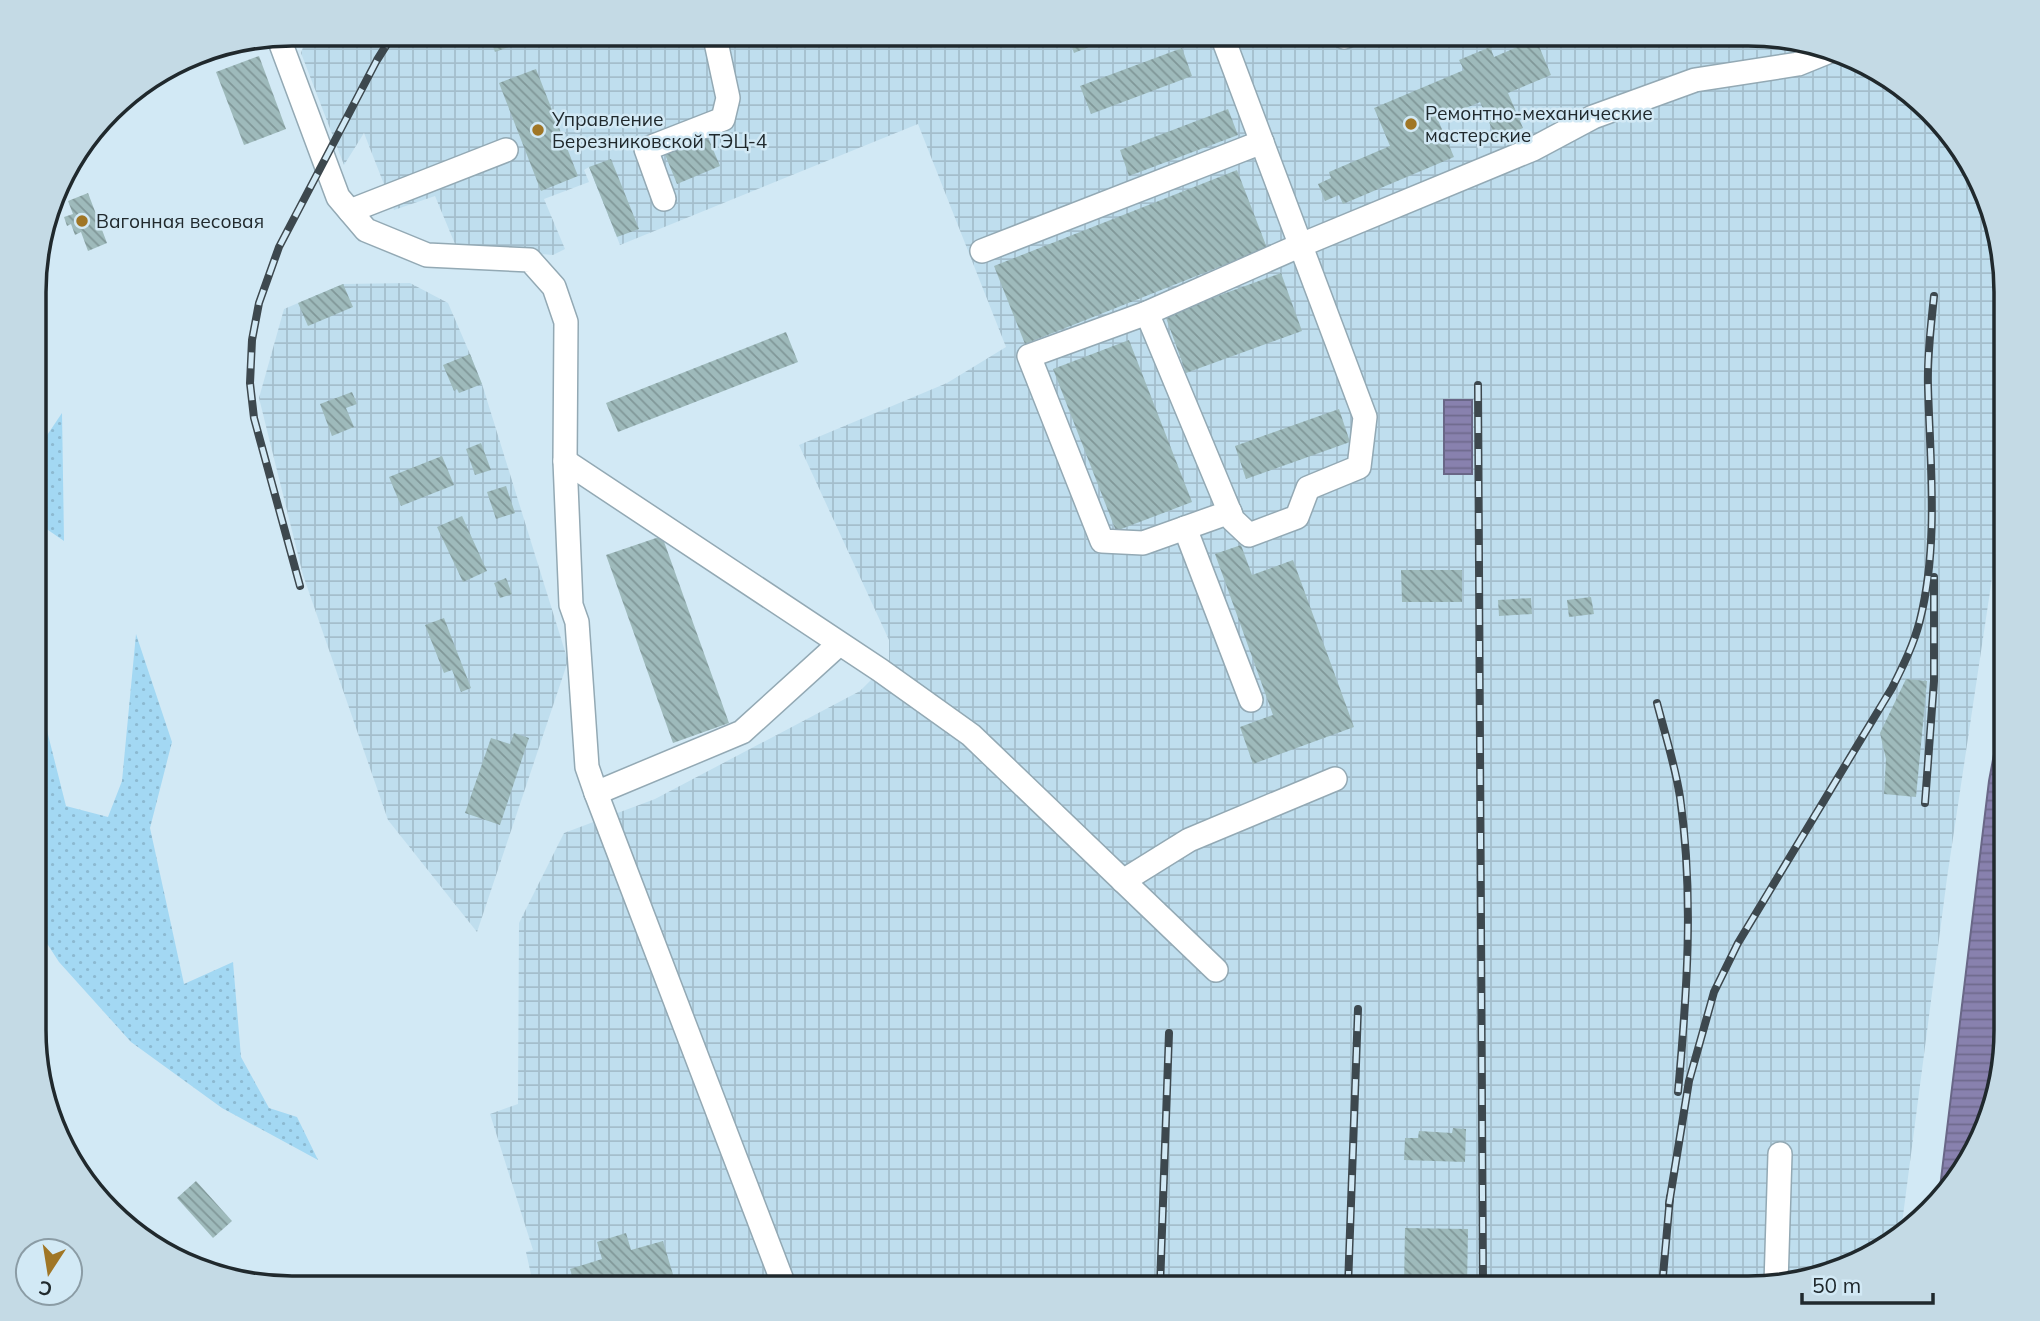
<svg xmlns="http://www.w3.org/2000/svg" width="2040" height="1321" font-family="Mulish,sans-serif">
	<style>
		.industrial { fill: url(#industrial-grid) }
		.grass { fill: url(#grass-dots) }
		.water { fill: url(#water-rules); stroke: #696787; stroke-width: 2 }
		.building { fill: url(#building-back-hatch) }
		.lines { fill: none; stroke-linecap: round; stroke-linejoin: round }
		.minor-casing { stroke: #93a9b4; stroke-width: 26 }
		.minor { stroke: #fff; stroke-width: 23 }
		.rail-casing { stroke: #3d484e; stroke-width: 8 }
		.rail { stroke: #d2e9f5; stroke-width: 5; stroke-dasharray: 16; stroke-linecap: butt }
		.poi-dot { fill: #a07625; stroke: #d2e9f5; stroke-width: 2.5 }
		.labels { text-anchor: middle; dominant-baseline: central; stroke-width: 5; stroke-linejoin: round; paint-order: stroke }
		.poi-label { font-size: 19px; fill: #20292d; stroke: #d2e9f5; text-anchor: start }
		.rim { fill: none; stroke: #20292d; stroke-width: 3.5 }
	</style>
	<defs>
		<pattern id="industrial-grid" width="8" height="8" patternUnits="userSpaceOnUse" patternTransform="scale(1.75)"><rect width="8" height="8" fill="#bfdeee"/><path d="M0 4h8M4 0v8" fill="none" stroke="#a4becc"/></pattern>
		<pattern id="grass-dots" width="8" height="8" patternUnits="userSpaceOnUse" patternTransform="scale(1.75)"><rect width="8" height="8" fill="#a3d8f3"/><path d="M2 2h.1M6 6h.1" fill="none" stroke="#8cb9d1" stroke-width="1.8" stroke-linecap="round"/></pattern>
		<pattern id="water-rules" width="6" height="5" patternUnits="userSpaceOnUse" patternTransform="scale(1.75)"><rect width="6" height="5" fill="#8881ae"/><path d="M0 2.5h6" fill="none" stroke="#6f6a8e"/></pattern>
		<pattern id="building-back-hatch" width="6" height="6" patternUnits="userSpaceOnUse" patternTransform="scale(1.75)"><rect width="6" height="6" fill="#9ebabb"/><path d="M-1 5l2 2M0 0l6 6M5-1l2 2" fill="none" stroke="#809798"/></pattern>
	</defs>
	<rect width="100%" height="100%" fill="#d2e9f5"/>
	<g class="industrial">
		<polygon points="308,33 1749,33 1831,47 1892,77 1972,163 2006,275 2006,485 1947,878 1901,1231 1877,1253 1765,1287 534,1288 526,1252 533,1250 490,1114 518,1104 519,923 564,833 655,799 860,691 889,662 889,640 799,445 947,383 1006,347 918,124 620,245 589,167 584,170 589,182 544,199 565,249 553,255 482,249 455,244 435,196 394,210 364,133 344,165 301,53"/>
		<polygon points="410,283 448,303 470,354 482,384 568,661 477,932 388,820 303,575 259,398 284,309 343,284"/>
	</g>
	<g class="grass">
		<polygon points="62,413 64,541 35,521 35,453"/>
		<polygon points="136,634 172,742 150,828 184,984 233,962 241,1057 269,1108 297,1117 318,1160 222,1108 131,1042 59,962 35,925 35,683 66,806 108,817 122,781"/>
	</g>
	<g class="water">
		<rect x="1444" y="400" width="28" height="74"/>
		<polygon points="2006,690 2006,1046 1993,1112 1963,1173 1939,1196 1989,781"/>
	</g>
	<g class="building">
		<polygon points="488,33 517,33 520,43 495,52"/>
		<polygon points="1067,33 1123,33 1074,53"/>
		<polygon points="1536,39 1551,75 1508,93 1523,128 1497,140 1480,102 1438,120 1454,157 1343,204 1339,195 1325,201 1318,184 1331,178 1329,172 1390,146 1374,108 1464,70 1459,60 1490,47 1494,57"/>
		<polygon points="1182,48 1192,76 1091,114 1080,86"/>
		<polygon points="259,56 286,129 244,145 216,72"/>
		<polygon points="536,69 578,176 541,191 499,83"/>
		<polygon points="1228,109 1238,135 1129,176 1120,150"/>
		<polygon points="707,135 720,166 677,184 664,152"/>
		<polygon points="611,159 639,229 617,237 589,167"/>
		<polygon points="1237,170 1267,248 1025,344 994,266"/>
		<polygon points="88,193 107,243 88,251 81,232 75,235 71,224 67,226 64,217 73,214 68,201"/>
		<polygon points="1281,273 1302,331 1186,373 1165,315"/>
		<polygon points="343,284 353,307 308,326 298,303"/>
		<polygon points="786,332 798,362 618,432 606,403"/>
		<polygon points="1129,340 1192,502 1116,531 1053,369"/>
		<polygon points="470,354 482,384 459,393 457,389 454,391 443,365"/>
		<polygon points="352,392 357,404 346,408 354,427 332,436 320,404"/>
		<polygon points="1339,409 1350,442 1246,479 1235,446"/>
		<polygon points="481,443 491,470 475,475 466,449"/>
		<polygon points="442,456 454,485 401,506 389,477"/>
		<polygon points="506,486 515,513 496,519 487,492"/>
		<polygon points="462,516 487,571 463,582 437,527"/>
		<polygon points="662,536 729,723 673,743 606,555"/>
		<polygon points="1241,545 1252,575 1293,560 1354,727 1253,764 1240,727 1273,715 1215,554"/>
		<polygon points="1401,570 1462,570 1462,602 1402,602"/>
		<polygon points="506,578 512,594 500,598 494,583"/>
		<polygon points="1591,597 1594,614 1569,617 1567,600"/>
		<polygon points="1531,598 1532,614 1499,616 1498,600"/>
		<polygon points="444,618 471,688 461,692 452,670 444,673 425,625"/>
		<polygon points="1906,679 1927,681 1916,797 1884,794 1886,759 1880,733"/>
		<polygon points="514,733 529,738 500,825 465,813 491,738 510,744"/>
		<polygon points="1453,1128 1466,1129 1465,1162 1404,1160 1405,1138 1418,1138 1419,1131 1452,1133"/>
		<polygon points="196,1181 232,1221 213,1238 177,1198"/>
		<polygon points="1405,1228 1468,1229 1467,1287 1404,1287"/>
		<polygon points="626,1233 631,1250 663,1241 677,1288 576,1288 570,1269 602,1259 597,1242"/>
	</g>
	<g class="lines">
		<defs>
			<g id="minor">
				<polyline points="1342,33 1344,37 1353,33"/>
				<polyline points="278,36 338,197 366,230 427,255 530,260 554,287 566,322 565,461 571,605 577,622 587,767 596,793 742,732 839,644"/>
				<polyline points="664,199 646,149 723,119 728,98 714,33"/>
				<polyline points="350,211 506,150"/>
				<polyline points="982,251 1262,142"/>
				<polyline points="1147,313 1233,520 1249,535 1297,517 1308,488 1359,467 1365,417 1221,33"/>
				<polyline points="565,461 880,670 971,735 1216,970"/>
				<polyline points="1230,512 1143,543 1102,541 1029,356 1147,313 1301,245 1533,149 1593,117 1695,80 1798,64 1835,49"/>
				<polyline points="1185,528 1251,700"/>
				<polyline points="596,793 785,1288"/>
				<polyline points="1123,881 1189,840 1335,779"/>
				<polyline points="1776,1284 1780,1154"/>
			</g>
		</defs>
		<use href="#minor" class="minor-casing"/>
		<use href="#minor" class="minor"/>
		<defs>
			<g id="rail">
				<polyline points="1478,385 1483,1287"/>
				<polyline points="300,586 254,418 250,383 252,340 259,303 279,247 377,60 394,33"/>
				<path d="M 1657,703 C 1665,734 1675,765 1680,797 C 1694,895 1687,994 1678,1092"/>
				<polyline points="1925,803 1934,681 1934,577"/>
				<path d="M 1669,1204 L 1689,1081 L 1714,992 L 1738,943 L 1892,688 C 1903,666 1914,644 1920,620 C 1939,544 1930,463 1928,386 C 1927,356 1931,326 1934,296"/>
				<polyline points="1160,1287 1169,1033"/>
				<polyline points="1348,1287 1358,1009"/>
				<polyline points="1662,1287 1670,1197"/>
			</g>
		</defs>
		<use href="#rail" class="rail-casing"/>
		<use href="#rail" class="rail"/>
	</g>
	<g class="poi-dot">
		<circle cx="1411" cy="124" r="7"/>
		<circle cx="538" cy="130" r="7"/>
		<circle cx="82" cy="221" r="7"/>
	</g>
	<g class="labels">
		<g class="poi-label">
			<text x="1425" y="113">Ремонтно-механические<tspan x="1425" dy="22">мастерские</tspan></text>
			<text x="552" y="119">Управление<tspan x="552" dy="22">Березниковской ТЭЦ-4</tspan></text>
			<text x="96" y="221">Вагонная весовая</text>
		</g>
	</g>
	<path d="M0 0H2040V1321H0ZM292 46H1748A246 246 0 0 1 1994 292V1030A246 246 0 0 1 1748 1276H292A246 246 0 0 1 46 1030V292A246 246 0 0 1 292 46Z" fill="#c4dae5" fill-rule="evenodd"/>
	<path class="rim" d="M292 46H1748A246 246 0 0 1 1994 292V1030A246 246 0 0 1 1748 1276H292A246 246 0 0 1 46 1030V292A246 246 0 0 1 292 46Z"/>
	<g transform="translate(49 1272) rotate(192)"><circle r="33" fill="#d2e9f5" stroke="#8b9ca5" stroke-width="2"/>
	<path d="M0-5L12 26L0 18L-12 26Z" fill="#a07625"/>
	<text y="-10" font-size="19" font-weight="bold" text-anchor="middle" fill="#20292d">С</text>
	</g>
	<path d="M1802 1293v10h131v-10" fill="none" stroke="#20292d" stroke-width="3.5"/>
	<text x="1812" y="1293" font-size="21" fill="#20292d" stroke="#d2e9f5" stroke-width="5" paint-order="stroke">50 m</text>
</svg>
